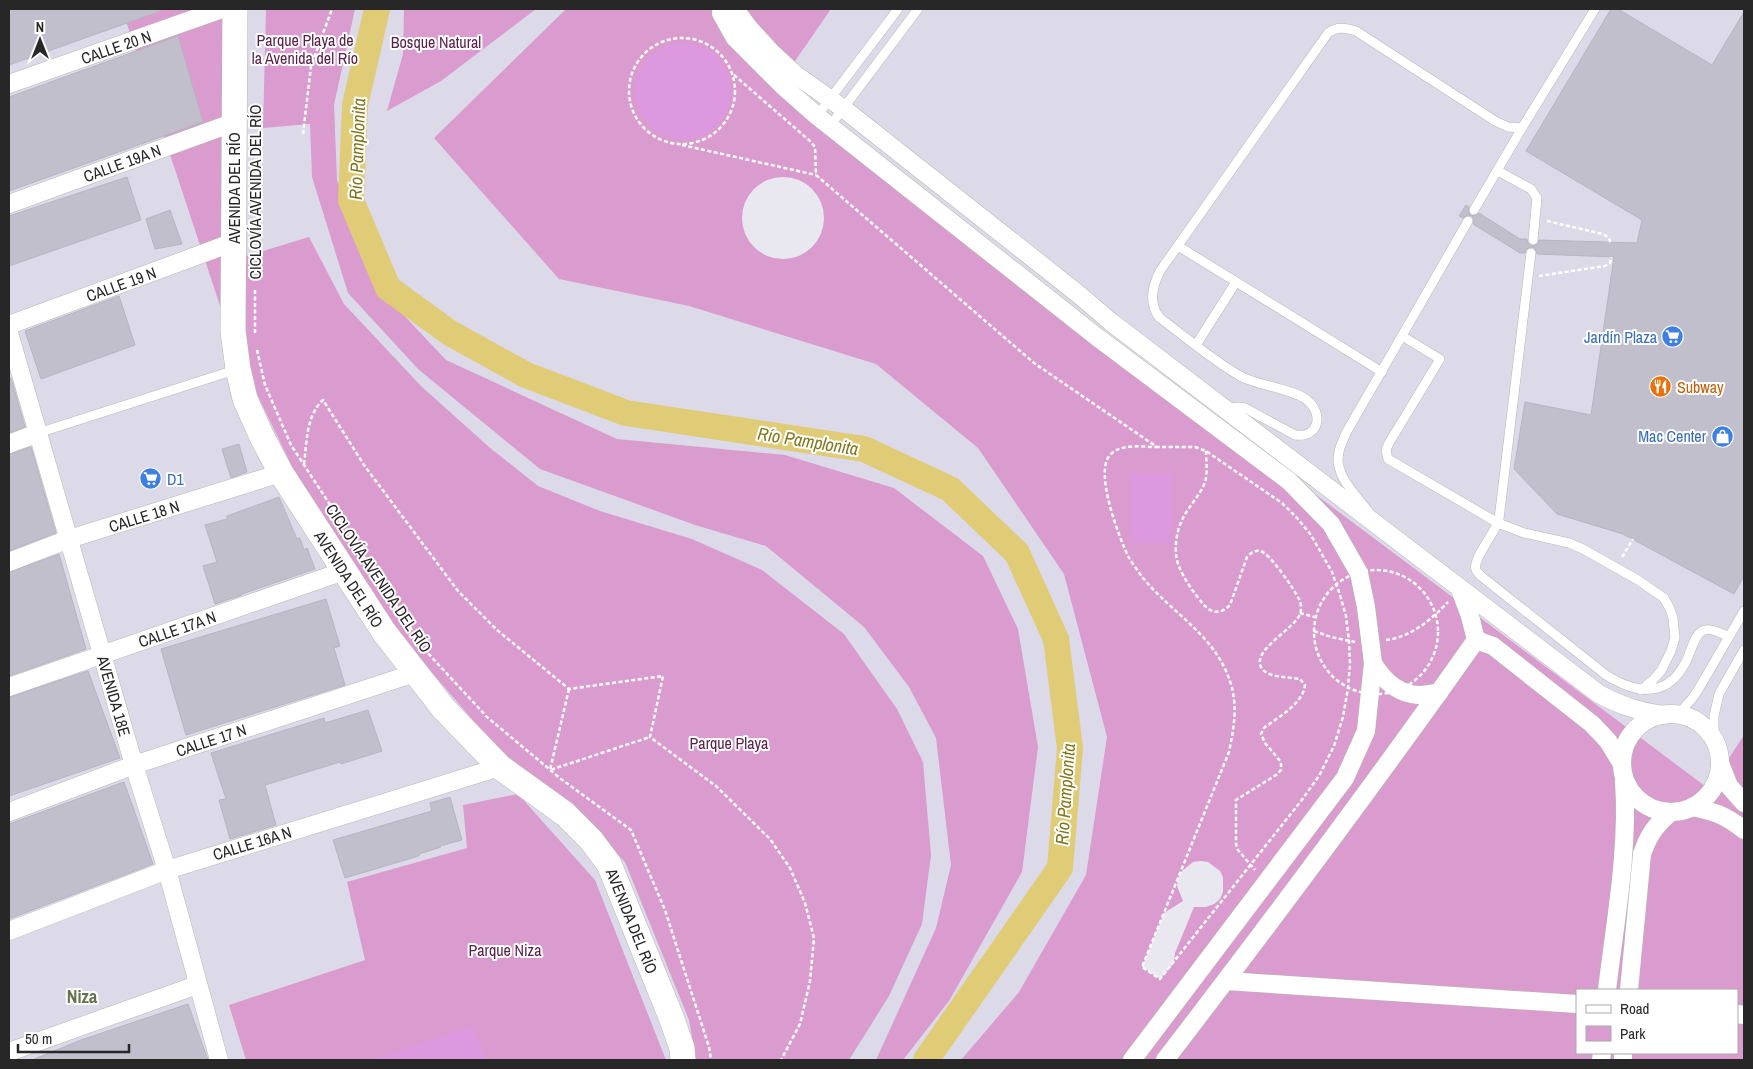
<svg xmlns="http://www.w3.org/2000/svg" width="1753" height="1069" font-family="'Archivo Narrow',sans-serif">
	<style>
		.green { fill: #da9cce; fill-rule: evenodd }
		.pitch { fill: #dd99e0 }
		.plaza { fill: #e9e8f1 }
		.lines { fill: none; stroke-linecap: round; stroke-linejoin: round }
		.river { stroke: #e0cb77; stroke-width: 26 }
		.building { fill: #c1bfcb; stroke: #b7b4c3 }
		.service-casing { stroke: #b6baae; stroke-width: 10 }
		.minor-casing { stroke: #b6baae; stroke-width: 19 }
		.secondary-casing { stroke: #b6baae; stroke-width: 26 }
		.path { stroke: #fff; stroke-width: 2.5; stroke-dasharray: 4 2.5; stroke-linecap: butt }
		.service { stroke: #fff; stroke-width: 9 }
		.minor { stroke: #fff; stroke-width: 18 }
		.secondary { stroke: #fff; stroke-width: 25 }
		.labels { text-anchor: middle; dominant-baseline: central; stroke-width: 4; stroke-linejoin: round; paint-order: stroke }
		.park-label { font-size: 16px; fill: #5b2048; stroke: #fff }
		.street-label { font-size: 16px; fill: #272727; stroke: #fff }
		.shop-label { font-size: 16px; fill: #366cbe; stroke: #fff; text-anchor: end }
		.food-label { font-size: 16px; fill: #c56008; stroke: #fff; text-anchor: start }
		.water-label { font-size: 18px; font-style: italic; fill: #82751a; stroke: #fff }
		.neighbourhood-label { font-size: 18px; font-weight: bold; fill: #65734d; stroke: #fff }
	</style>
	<rect width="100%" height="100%" fill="#dcdae8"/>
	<g class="green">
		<polygon points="122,9 235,9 227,327"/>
		<polygon points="266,9 355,9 334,105 337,180 381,291 446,360 617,439 785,455 894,488 983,556 1018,629 1038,747 1022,872 949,1001 903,1060 876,1060 936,928 951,865 936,738 909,687 864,627 766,546 695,525 540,469 418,369 348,293 312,177 310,124 263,128"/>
		<polygon points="404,9 536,9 441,81 387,111 403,54"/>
		<path d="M 566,9 L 831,9 L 775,90 L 1709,789 L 1744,735 L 1744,1060 L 961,1060 L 1019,992 L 1086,875 L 1107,737 L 1064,574 L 978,448 L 876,364 L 689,306 L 559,279 L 434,138 ZM 1577,990 L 1737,990 L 1737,1053 L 1577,1053 Z"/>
		<polygon points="309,237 344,304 421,386 489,447 538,486 600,511 692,539 762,570 844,634 897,709 923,762 931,855 922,924 889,996 849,1060 696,1060 689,1020 625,862 558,795 501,753 404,640 298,479 255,390 241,333 243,257"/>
		<polygon points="518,794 595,880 666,1060 246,1060 229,1005 365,960 347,882 467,848 463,805"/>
	</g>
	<g class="pitch">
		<circle cx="683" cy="91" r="48"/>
		<polygon points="1130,473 1171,473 1171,543 1130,542"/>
		<polygon points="472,1026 486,1060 372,1060"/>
	</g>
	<g class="plaza">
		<circle cx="783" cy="218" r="41"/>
		<polygon points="1201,861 1208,862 1220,871 1223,877 1223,892 1220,899 1214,904 1206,907 1194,907 1175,953 1174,963 1160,979 1142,967 1164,913 1183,901 1177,886 1178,878 1182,871 1193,862"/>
	</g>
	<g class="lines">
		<polyline class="river" points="377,9 355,105 351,200 388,288 450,333 526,375 626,413 864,449 950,489 1017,553 1056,639 1070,748 1060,868 926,1060"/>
	</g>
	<g class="building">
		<polygon points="9,9 160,9 161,11 9,65"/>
		<polygon points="1611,9 1618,9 1712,65 1744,12 1744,576 1734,594 1623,534 1557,514 1514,469 1525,402 1591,415 1614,257 1537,254 1535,248 1531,247 1526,249 1525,253 1520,253 1473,224 1474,220 1472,216 1468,215 1463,218 1459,216 1466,205 1469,207 1468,210 1470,215 1474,216 1479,213 1520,239 1527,239 1528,243 1532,246 1538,244 1539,240 1637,243 1642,220 1526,151"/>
		<polygon points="178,36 203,122 9,191 9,97"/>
		<polygon points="127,177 141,220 9,266 9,216"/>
		<polygon points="170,210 182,244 155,249 146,219"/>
		<polygon points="119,296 135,345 41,379 25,331"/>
		<polygon points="11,378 25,427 9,433 9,379"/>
		<polygon points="239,444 247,472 231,478 222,449"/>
		<polygon points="31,447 56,533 9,551 9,454"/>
		<polygon points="279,497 297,539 300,538 304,550 307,548 315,569 242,594 242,595 215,604 203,566 217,562 205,525 227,519 227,516"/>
		<polygon points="59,554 86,649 9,676 9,572"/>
		<polygon points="326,599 340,646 334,648 345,685 186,735 161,649"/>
		<polygon points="88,671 120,758 9,796 9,697"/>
		<polygon points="368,710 382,751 341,764 340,762 265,785 276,825 230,839 219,800 226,799 211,753 324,718 325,723"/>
		<polygon points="124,782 153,864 9,919 9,824"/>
		<polygon points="450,797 462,840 440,846 441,847 419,854 419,856 345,878 333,840 432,811 430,803"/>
		<polygon points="188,1004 208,1060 32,1060 81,1040"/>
	</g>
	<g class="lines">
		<defs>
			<g id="service">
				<polyline points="817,116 898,9"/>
				<polyline points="830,126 918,9"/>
				<polyline points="1498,171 1531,189 1537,198 1533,240"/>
				<polyline points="1474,210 1522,128 1595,9"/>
				<polyline points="1178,246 1382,372"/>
				<path d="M 1531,253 L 1499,519 C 1496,532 1472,559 1476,570 C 1476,571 1480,575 1481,576 L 1606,675 C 1633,692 1664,699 1683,667 C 1696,647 1692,615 1728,637"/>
				<polyline points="1402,336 1440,359 1389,443 1386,450 1388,459 1498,523 1524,533 1569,543 1583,549 1638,580 1664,598 1670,609 1673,618 1675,638 1671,651 1661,671 1653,680 1641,690"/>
				<polyline points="1196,345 1236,282"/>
				<path d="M 1226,409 L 1239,407 L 1245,408 L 1295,435 C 1319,438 1324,414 1307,400 C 1296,390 1258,385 1242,377 C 1213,361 1187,338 1160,318 C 1148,304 1152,287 1160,271 L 1328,33 C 1337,26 1346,28 1356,31 L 1495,121 L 1508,127 L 1522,128"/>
				<polyline points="38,433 238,369"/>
				<path d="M 1368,511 C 1356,495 1333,474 1339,452 C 1340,445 1344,439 1346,433 L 1468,221"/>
				<polyline points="1677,715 1691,700 1698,690 1744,611"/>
				<polyline points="1714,740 1714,716 1719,694 1744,650"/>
			</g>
			<g id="minor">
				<polyline points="724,9 721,13 735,38 783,86 817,116 1097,337 1289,481 1331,524 1359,573 1366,607 1373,663 1366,731 1345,778 1132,1060"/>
				<path d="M 735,9 L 749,28 L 771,52 L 796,75 L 844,109 L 1077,293 L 1111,322 L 1599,694 C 1621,706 1638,711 1663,715"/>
				<polyline points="9,84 222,9"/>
				<polyline points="9,204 235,122"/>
				<polyline points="9,325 234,242"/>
				<polyline points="9,333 134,765 167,870 219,1060"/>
				<polyline points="9,444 38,433"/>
				<polyline points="9,562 69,539 281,473"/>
				<polyline points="1476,640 1493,646 1592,724 1608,741 1622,764"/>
				<path d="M 1373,663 C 1383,680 1398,694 1419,695 C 1426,695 1433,693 1439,693"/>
				<polyline points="9,687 344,571"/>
				<circle cx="1671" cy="763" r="49"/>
				<polyline points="1720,763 1729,786 1744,803"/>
				<path d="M 1692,807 C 1716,812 1725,815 1744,830"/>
				<polyline points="9,812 134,765 415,673"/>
				<polyline points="9,931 167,870 500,767"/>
				<polyline points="1226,981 1577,1004"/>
				<path d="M 1607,990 C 1615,922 1629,849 1624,781"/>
				<path d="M 1629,990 L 1642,854 C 1649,834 1655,826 1671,812"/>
				<polyline points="1737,1014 1744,1015"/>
				<polyline points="9,1052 197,985"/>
				<path d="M 1165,1060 C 1271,922 1376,782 1476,640 L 1470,616 L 1460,589"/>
				<polyline points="1601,1060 1602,1053"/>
				<polyline points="1623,1060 1623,1053"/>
			</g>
			<polyline id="secondary" points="235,9 233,331 238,369 245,399 262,437 281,473 384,632 444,709 500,767 565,814 591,840 609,864 671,1017 682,1048 683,1060"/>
		</defs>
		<use href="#service" class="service-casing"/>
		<use href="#minor" class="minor-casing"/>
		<use href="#secondary" class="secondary-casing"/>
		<g class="path">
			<circle cx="682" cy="91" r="53"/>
			<path d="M 734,75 L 810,141 L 815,147 L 816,175 L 1034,363 L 1157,447 L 1195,447 L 1206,451 L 1282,503 L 1297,518 L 1311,535 L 1332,572 L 1340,595 L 1346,616 L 1349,641 L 1350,664 L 1348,688 L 1343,717 L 1334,746 L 1319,776 L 1301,801 L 1160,979 L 1142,967 L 1229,752 C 1235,722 1239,700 1226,671 C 1208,631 1170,611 1143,578 C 1138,571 1132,563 1128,556 C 1119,537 1094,472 1110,455 C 1121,443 1142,447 1157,447"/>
			<polyline points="303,134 311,66 332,9"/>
			<polyline points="682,145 816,175"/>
			<polyline points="1547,221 1603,234 1608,237 1611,243"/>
			<polyline points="1539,276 1605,266 1610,263 1611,257"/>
			<polyline points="255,290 255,335"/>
			<polyline points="257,350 265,385 291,445 425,650 487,717 561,779 631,830 665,910 709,1047 711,1060"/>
			<path d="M 1206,451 C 1206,460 1208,473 1205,482 C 1201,494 1189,506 1183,518 C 1176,531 1173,553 1179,566 C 1183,578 1196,596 1204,605 C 1213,614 1221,614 1230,605 L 1247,557 C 1251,553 1255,550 1260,551 C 1269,552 1294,589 1299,599 C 1301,603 1302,609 1300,614 C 1294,629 1257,647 1260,664 C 1262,678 1289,677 1300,679 L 1305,685 C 1303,704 1278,717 1264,728 L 1261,734 L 1265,743 L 1281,762 L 1281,770 L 1276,775 L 1236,800 L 1236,844 L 1238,850 L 1255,870"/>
			<path d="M 304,464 C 307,441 306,416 323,400 L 364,465 L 458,591 L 497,630 L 569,689 L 663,676 L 650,737 L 716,786 L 770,839 L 790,868 L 805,903 L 814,938 L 810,981 L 800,1024 L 781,1060"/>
			<polyline points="1622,557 1633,539"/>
			<circle cx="1376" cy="632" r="62"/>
			<polyline points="1300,613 1315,617"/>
			<polyline points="1314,631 1331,637 1355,642"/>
			<path d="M 1386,640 C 1411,637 1431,620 1448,602"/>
			<polyline points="569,689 550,770 650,737"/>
		</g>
		<use href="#service" class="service"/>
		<use href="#minor" class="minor"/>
		<use href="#secondary" class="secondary"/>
	</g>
	<defs>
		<symbol id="supermarket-disc" viewBox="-11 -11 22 22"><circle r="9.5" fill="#3f7fe0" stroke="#fff"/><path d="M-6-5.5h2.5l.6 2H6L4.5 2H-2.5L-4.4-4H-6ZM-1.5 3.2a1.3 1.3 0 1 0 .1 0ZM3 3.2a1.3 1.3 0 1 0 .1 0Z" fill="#fff"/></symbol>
		<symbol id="restaurant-disc" viewBox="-11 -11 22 22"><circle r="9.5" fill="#e8710a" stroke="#fff"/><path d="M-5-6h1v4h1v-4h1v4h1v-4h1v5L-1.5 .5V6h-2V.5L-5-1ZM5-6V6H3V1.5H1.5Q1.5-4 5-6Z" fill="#fff"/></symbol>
		<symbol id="shop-disc" viewBox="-11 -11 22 22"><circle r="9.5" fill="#3f7fe0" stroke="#fff"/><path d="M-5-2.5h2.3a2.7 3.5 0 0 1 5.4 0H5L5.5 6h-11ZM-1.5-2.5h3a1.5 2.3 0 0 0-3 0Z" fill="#fff"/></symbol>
	</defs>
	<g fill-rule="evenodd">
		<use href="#supermarket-disc" x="1660" y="324" width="25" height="25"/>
		<use href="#restaurant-disc" x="1648" y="374" width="25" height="25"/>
		<use href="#shop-disc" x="1710" y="424" width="25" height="25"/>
		<use href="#supermarket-disc" x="138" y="466" width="25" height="25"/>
	</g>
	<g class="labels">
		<g class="park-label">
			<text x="305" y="40">Parque Playa de<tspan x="305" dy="18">la Avenida del Río</tspan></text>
			<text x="436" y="42">Bosque Natural</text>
			<text x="729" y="743">Parque Playa</text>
			<text x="505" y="950">Parque Niza</text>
		</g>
		<g class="street-label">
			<text transform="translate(116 47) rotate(-19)">CALLE 20 N</text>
			<text transform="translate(122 163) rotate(-20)">CALLE 19A N</text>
			<text transform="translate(234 188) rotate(-90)">AVENIDA DEL RÍO</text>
			<text transform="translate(255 192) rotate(-90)">CICLOVÍA AVENIDA DEL RÍO</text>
			<text transform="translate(121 284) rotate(-20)">CALLE 19 N</text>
			<text transform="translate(144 516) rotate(-17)">CALLE 18 N</text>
			<text transform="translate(379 578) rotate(56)">CICLOVÍA AVENIDA DEL RÍO</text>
			<text transform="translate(349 579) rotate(57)">AVENIDA DEL RÍO</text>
			<text transform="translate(177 629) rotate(-19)">CALLE 17A N</text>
			<text transform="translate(114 696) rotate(74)">AVENIDA 18E</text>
			<text transform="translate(211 740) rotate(-18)">CALLE 17 N</text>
			<text transform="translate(252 843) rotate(-17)">CALLE 16A N</text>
			<text transform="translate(632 921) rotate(68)">AVENIDA DEL RÍO</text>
		</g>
		<g class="shop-label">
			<text x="1657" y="337">Jardín Plaza</text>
			<text x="1706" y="436">Mac Center</text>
			<text x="167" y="479" text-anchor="start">D1</text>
		</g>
		<g class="food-label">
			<text x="1677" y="387">Subway</text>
		</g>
		<g class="water-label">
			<text transform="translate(357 149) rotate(-88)">Río Pamplonita</text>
			<text transform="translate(808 441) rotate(9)">Río Pamplonita</text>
			<text transform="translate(1065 794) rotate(-86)">Río Pamplonita</text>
		</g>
		<g class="neighbourhood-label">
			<text x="82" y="996">Niza</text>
		</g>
	</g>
	<rect width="1753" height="1069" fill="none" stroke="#272727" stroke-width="20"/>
	<rect x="1576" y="989" width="162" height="65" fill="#ffffff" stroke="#a9a9a9"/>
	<rect x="1586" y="1005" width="25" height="8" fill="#ffffff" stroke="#a9a9a9"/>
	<text x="1620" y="1014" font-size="15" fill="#272727">Road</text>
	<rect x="1586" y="1026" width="25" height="15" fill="#da9cce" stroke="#a9a9a9"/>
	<text x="1620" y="1039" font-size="15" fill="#272727">Park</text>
	<g transform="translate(40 40)" stroke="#ffffff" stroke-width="4" paint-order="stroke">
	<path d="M0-4L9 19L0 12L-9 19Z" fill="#272727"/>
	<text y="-8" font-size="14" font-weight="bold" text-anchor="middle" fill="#272727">N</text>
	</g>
	<path d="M18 1044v8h111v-8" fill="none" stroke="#272727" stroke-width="2.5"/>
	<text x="25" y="1044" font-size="15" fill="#272727" stroke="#ffffff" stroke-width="4" paint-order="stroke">50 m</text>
</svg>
